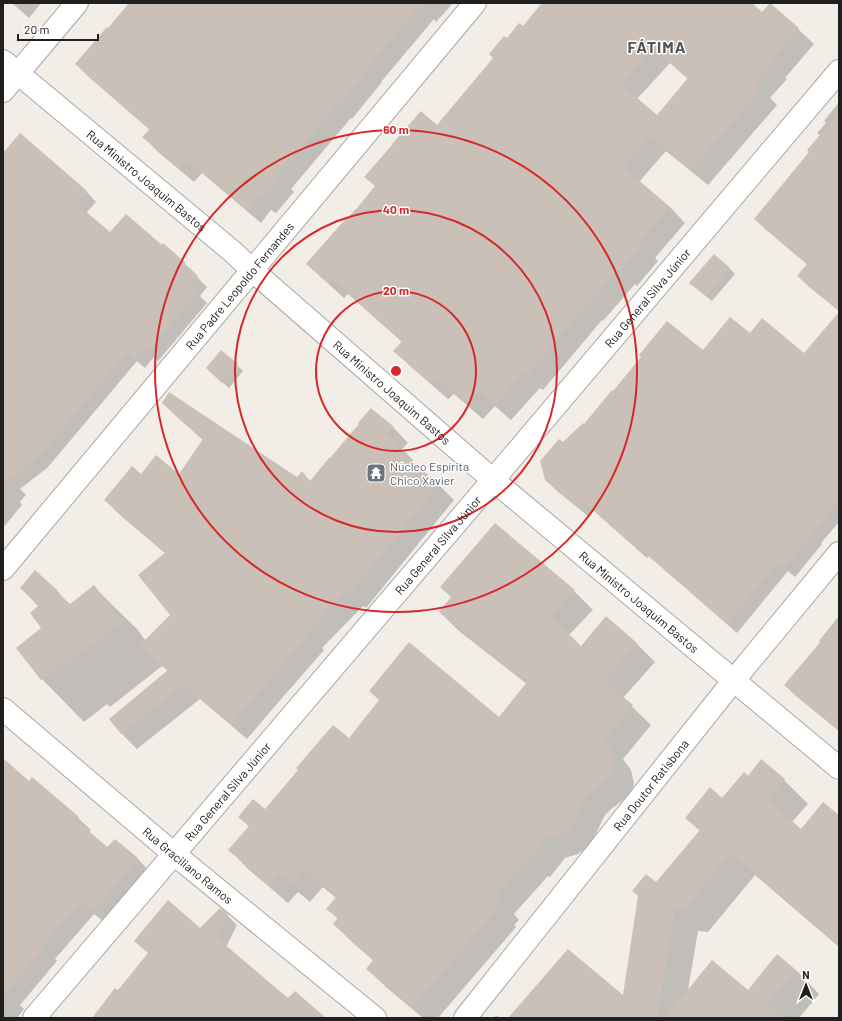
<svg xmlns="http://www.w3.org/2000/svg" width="842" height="1021" font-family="Barlow,sans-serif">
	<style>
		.shadow { fill: #0003; fill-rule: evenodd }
		.building { fill: #cac0b8; fill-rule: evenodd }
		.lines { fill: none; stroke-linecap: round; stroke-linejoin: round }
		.street-casing { stroke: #a7a7a7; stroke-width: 24 }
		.street { stroke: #fff; stroke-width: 22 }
		.ring { fill: none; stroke: #d62828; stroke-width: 2 }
		.labels { text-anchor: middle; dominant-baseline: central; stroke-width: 3; stroke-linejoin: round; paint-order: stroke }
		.street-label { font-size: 12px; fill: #202020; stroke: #fff }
		.worship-label { font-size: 12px; fill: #5b616d; stroke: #fff; text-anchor: start }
		.district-label { font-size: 16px; font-weight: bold; letter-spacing: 1px; fill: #535353; stroke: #fff }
		.centre { fill: #d62828; stroke: #fff; stroke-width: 2 }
		.ring-label { font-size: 12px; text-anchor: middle; font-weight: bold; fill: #d62828; stroke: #fff; stroke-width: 3; stroke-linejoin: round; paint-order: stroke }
	</style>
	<rect width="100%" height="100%" fill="#f2ede6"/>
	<g class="shadow">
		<polygon points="12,3 41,3 29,18"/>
		<polygon points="130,3 453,3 436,22 434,19 381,82 382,82 352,119 351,118 291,189 294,192 276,213 271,210 261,223 202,173 194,182 157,151 144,137 150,130 90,78 76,64 108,30"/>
		<path d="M 544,3 L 750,3 L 762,13 L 798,29 L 814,44 L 785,78 L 787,79 L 770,98 L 777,105 L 708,185 L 666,151 L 639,182 L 670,207 L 685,223 L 655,258 L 658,261 L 637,286 L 635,284 L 603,321 L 602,320 L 543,390 L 540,388 L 511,420 L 495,406 L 483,419 L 454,394 L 448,399 L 410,366 L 395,351 L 402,342 L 348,294 L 344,298 L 323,279 L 307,264 L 358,209 L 376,187 L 366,177 L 437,126 L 494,58 L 507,39 L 523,28 ZM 670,63 L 688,79 L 657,116 L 637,99 Z"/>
		<polygon points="839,102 839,311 808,286 799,276 808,265 765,229 755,219 811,152 821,136 817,133 826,123 824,121"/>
		<polygon points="21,134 87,192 96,202 86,213 110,234 162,247 163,245 185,264 195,273 194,274 207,287 200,296 207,303 158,361 154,357 145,368 137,361 54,460 47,468 20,489 26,495 20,502 22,505 3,528 3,155"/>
		<polygon points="729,268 735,274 712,301 697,289"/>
		<polygon points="839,313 839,522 821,543 822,544 795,577 788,571 737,633 649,556 647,558 594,511 589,517 556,490 546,480 564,443 585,425 703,351 750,334 804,354"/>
		<polygon points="237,365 243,371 229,388 213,374"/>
		<polygon points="163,403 298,479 302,473 311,482 393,427 408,443 402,449 413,460 412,463 439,485 454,500 366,608 363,606 322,648 324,650 276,705 247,739 200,699 137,749 122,734 110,719 168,671 162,666 110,707 107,704 84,722 42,679 17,648 43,628 39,607 21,588 55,590 71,605 94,587 137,629 146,641 172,615 166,554 120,515 105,500 141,475 180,476 203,440 178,418"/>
		<polygon points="574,591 593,610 569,635 581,648 606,618 637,644 655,662 623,698 651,725 623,759 631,770 632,775 634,783 632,790 626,798 611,809 605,815 602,821 592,842 590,845 578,854 565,858 550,877 548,876 514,914 519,920 514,925 516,927 438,1018 423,1018 386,987 367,969 374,961 353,943 334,924 338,919 328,909 336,898 323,887 310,902 298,892 288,903 248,869 230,850 250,827 239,817 265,810 349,739 499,718 527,684 459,631 440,612"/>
		<polygon points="839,616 839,731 796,696 785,685 821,643 819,641"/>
		<polygon points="3,760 29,782 78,818 91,830 89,832 108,848 115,840 138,859 150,872 107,924 94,914 55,959 57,961 20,1005 24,1009 17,1018 3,1018"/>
		<polygon points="761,760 784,780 808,804 792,822 839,869 839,947 755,875 708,932 698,931 688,990 748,991 796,970 819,994 799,1018 510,1018 624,997 657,883 700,831 686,818 722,799 748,777"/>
		<polygon points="227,915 237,925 226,947 288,1000 324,1018 92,1018 118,991 200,929"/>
		<polygon points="496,1015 500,1018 494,1018"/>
	</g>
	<g class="building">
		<polygon points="129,3 422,3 368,67 369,68 338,106 336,105 278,175 281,177 262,200 257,197 247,210 188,160 180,169 142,137 150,129 75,64 107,27 108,28"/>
		<path d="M 542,3 L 752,3 L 762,12 L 770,3 L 799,28 L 770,62 L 771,63 L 755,82 L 762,88 L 691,170 L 650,136 L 623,167 L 670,207 L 639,242 L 643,245 L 620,271 L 618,269 L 587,306 L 586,305 L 527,375 L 524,373 L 495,405 L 479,391 L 467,404 L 437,379 L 432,384 L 393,351 L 402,341 L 332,279 L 328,283 L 306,264 L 340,225 L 357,208 L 375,186 L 364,177 L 393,144 L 392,144 L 421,111 L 437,125 L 493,58 L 489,54 L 504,36 L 507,38 L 519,23 L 523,26 ZM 653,48 L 688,78 L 657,115 L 621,84 Z"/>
		<polygon points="839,113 839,310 797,276 807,264 754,219 809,152 807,150"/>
		<polygon points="20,133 87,191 77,204 110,232 126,214 162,245 163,243 186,263 184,264 198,276 191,286 198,292 148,351 144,348 135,359 127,352 45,450 37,458 3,485 3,153"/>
		<polygon points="714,254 730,268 706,296 689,283"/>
		<polygon points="839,312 839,501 812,533 813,534 784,568 778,562 727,624 638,547 637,549 584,502 578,508 545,480 540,461 559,439 563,442 583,423 584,424 612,390 613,391 641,357 639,355 667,321 703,350 730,317 750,333 762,318 804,353"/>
		<polygon points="221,350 238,364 222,383 206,368"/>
		<polygon points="169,392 297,477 302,471 310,481 329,458 330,458 359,424 358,423 371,408 394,427 386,434 399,444 396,448 439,484 350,594 347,591 307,632 309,634 231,725 184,684 121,734 109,719 168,670 139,646 170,615 138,575 166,552 104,500 132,466 141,474 156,455 179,474 203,439 162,403"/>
		<polygon points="495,523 575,590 551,616 581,646 606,616 637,643 604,681 633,705 605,740 612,751 614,756 615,764 614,771 607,779 593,790 587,796 583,802 574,823 571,827 559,835 546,839 530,860 529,858 496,895 501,900 495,906 498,908 413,1007 366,969 373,960 333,924 338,918 326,909 337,896 304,869 291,884 279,874 269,885 228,850 249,826 238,817 253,799 265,809 298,770 296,768 333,725 349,738 379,700 369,691 409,642 499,717 527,682 439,612 451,597 440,587"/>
		<polygon points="35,570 56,589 69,605 94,585 123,622 66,665 64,662 41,680 16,648 41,628 30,613 39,605 20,588"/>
		<polygon points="839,620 839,731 784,685"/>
		<polygon points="3,758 29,781 32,777 79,817 76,820 107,847 115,839 138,858 94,912 81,902 43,945 45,947 3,997"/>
		<polygon points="761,759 785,779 768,800 801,829 823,802 839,815 839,945 731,853 684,910 675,908 657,1018 508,1018 568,949 623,995 638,896 632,891 646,874 656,882 700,830 685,818 710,787 722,798 744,772 748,776"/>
		<polygon points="168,900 200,928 220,908 228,914 216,937 288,998 295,991 326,1018 92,1018 115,988 118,990 148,953 134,941"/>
		<polygon points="777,954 796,970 767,1005 783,1018 665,1018 712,960 748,990"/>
	</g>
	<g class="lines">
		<defs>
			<g id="street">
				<path id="s1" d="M 3,61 L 233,252 L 252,270 L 493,480 L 839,768"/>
				<polyline points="3,91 77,3"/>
				<path id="s2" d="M 3,569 L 475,3"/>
				<path id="s3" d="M 3,709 L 174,854 L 375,1018"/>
				<path id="s4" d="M 34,1018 L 493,480 L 839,71"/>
				<path id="s5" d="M 465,1018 L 734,680 L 839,553"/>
			</g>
		</defs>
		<use href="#street" class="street-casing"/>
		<use href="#street" class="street"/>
	</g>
	<g class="ring">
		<circle cx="396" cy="371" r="80"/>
		<circle cx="396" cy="371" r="161"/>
		<circle cx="396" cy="371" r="241"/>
	</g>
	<defs>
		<symbol id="temple-square" viewBox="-11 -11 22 22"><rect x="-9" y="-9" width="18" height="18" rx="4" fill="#6b7280" stroke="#fff"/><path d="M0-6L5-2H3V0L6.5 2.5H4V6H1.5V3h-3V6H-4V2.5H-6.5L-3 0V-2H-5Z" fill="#fff"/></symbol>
	</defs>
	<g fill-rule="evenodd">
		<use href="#temple-square" x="365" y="462" width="22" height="22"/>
	</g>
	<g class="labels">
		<g class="street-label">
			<text stroke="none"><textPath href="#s1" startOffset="187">Rua Ministro Joaquim Bastos</textPath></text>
			<text stroke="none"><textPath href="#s2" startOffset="369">Rua Padre Leopoldo Fernandes</textPath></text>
			<text stroke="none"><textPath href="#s4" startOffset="946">Rua General Silva Júnior</textPath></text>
			<text stroke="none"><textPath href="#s1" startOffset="511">Rua Ministro Joaquim Bastos</textPath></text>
			<text stroke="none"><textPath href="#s4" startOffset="622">Rua General Silva Júnior</textPath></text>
			<text stroke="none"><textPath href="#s1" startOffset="835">Rua Ministro Joaquim Bastos</textPath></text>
			<text stroke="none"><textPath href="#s5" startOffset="298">Rua Doutor Ratisbona</textPath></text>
			<text stroke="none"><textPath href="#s4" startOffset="298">Rua General Silva Júnior</textPath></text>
			<text stroke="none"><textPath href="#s3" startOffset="242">Rua Graciliano Ramos</textPath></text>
		</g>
		<g class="worship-label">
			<text x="390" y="466">Núcleo Espírita<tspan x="390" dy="14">Chico Xavier</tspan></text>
		</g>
		<g class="district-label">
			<text x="657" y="46">FÁTIMA</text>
		</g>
	</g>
	<circle cx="396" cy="371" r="6" class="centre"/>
	<g class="ring-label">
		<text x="396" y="134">60 m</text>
		<text x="396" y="214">40 m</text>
		<text x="396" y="295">20 m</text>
	</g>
	<rect width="842" height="1021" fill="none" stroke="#202020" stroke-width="8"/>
	<g transform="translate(806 985)" stroke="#ffffff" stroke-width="3" paint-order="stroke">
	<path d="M0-3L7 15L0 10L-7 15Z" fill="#202020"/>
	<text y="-6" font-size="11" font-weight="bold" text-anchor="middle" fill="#202020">N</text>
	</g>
	<path d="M18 34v6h80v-6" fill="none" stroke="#202020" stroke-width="2"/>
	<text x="24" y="34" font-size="12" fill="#202020" stroke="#ffffff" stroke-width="3" paint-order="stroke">20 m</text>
</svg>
